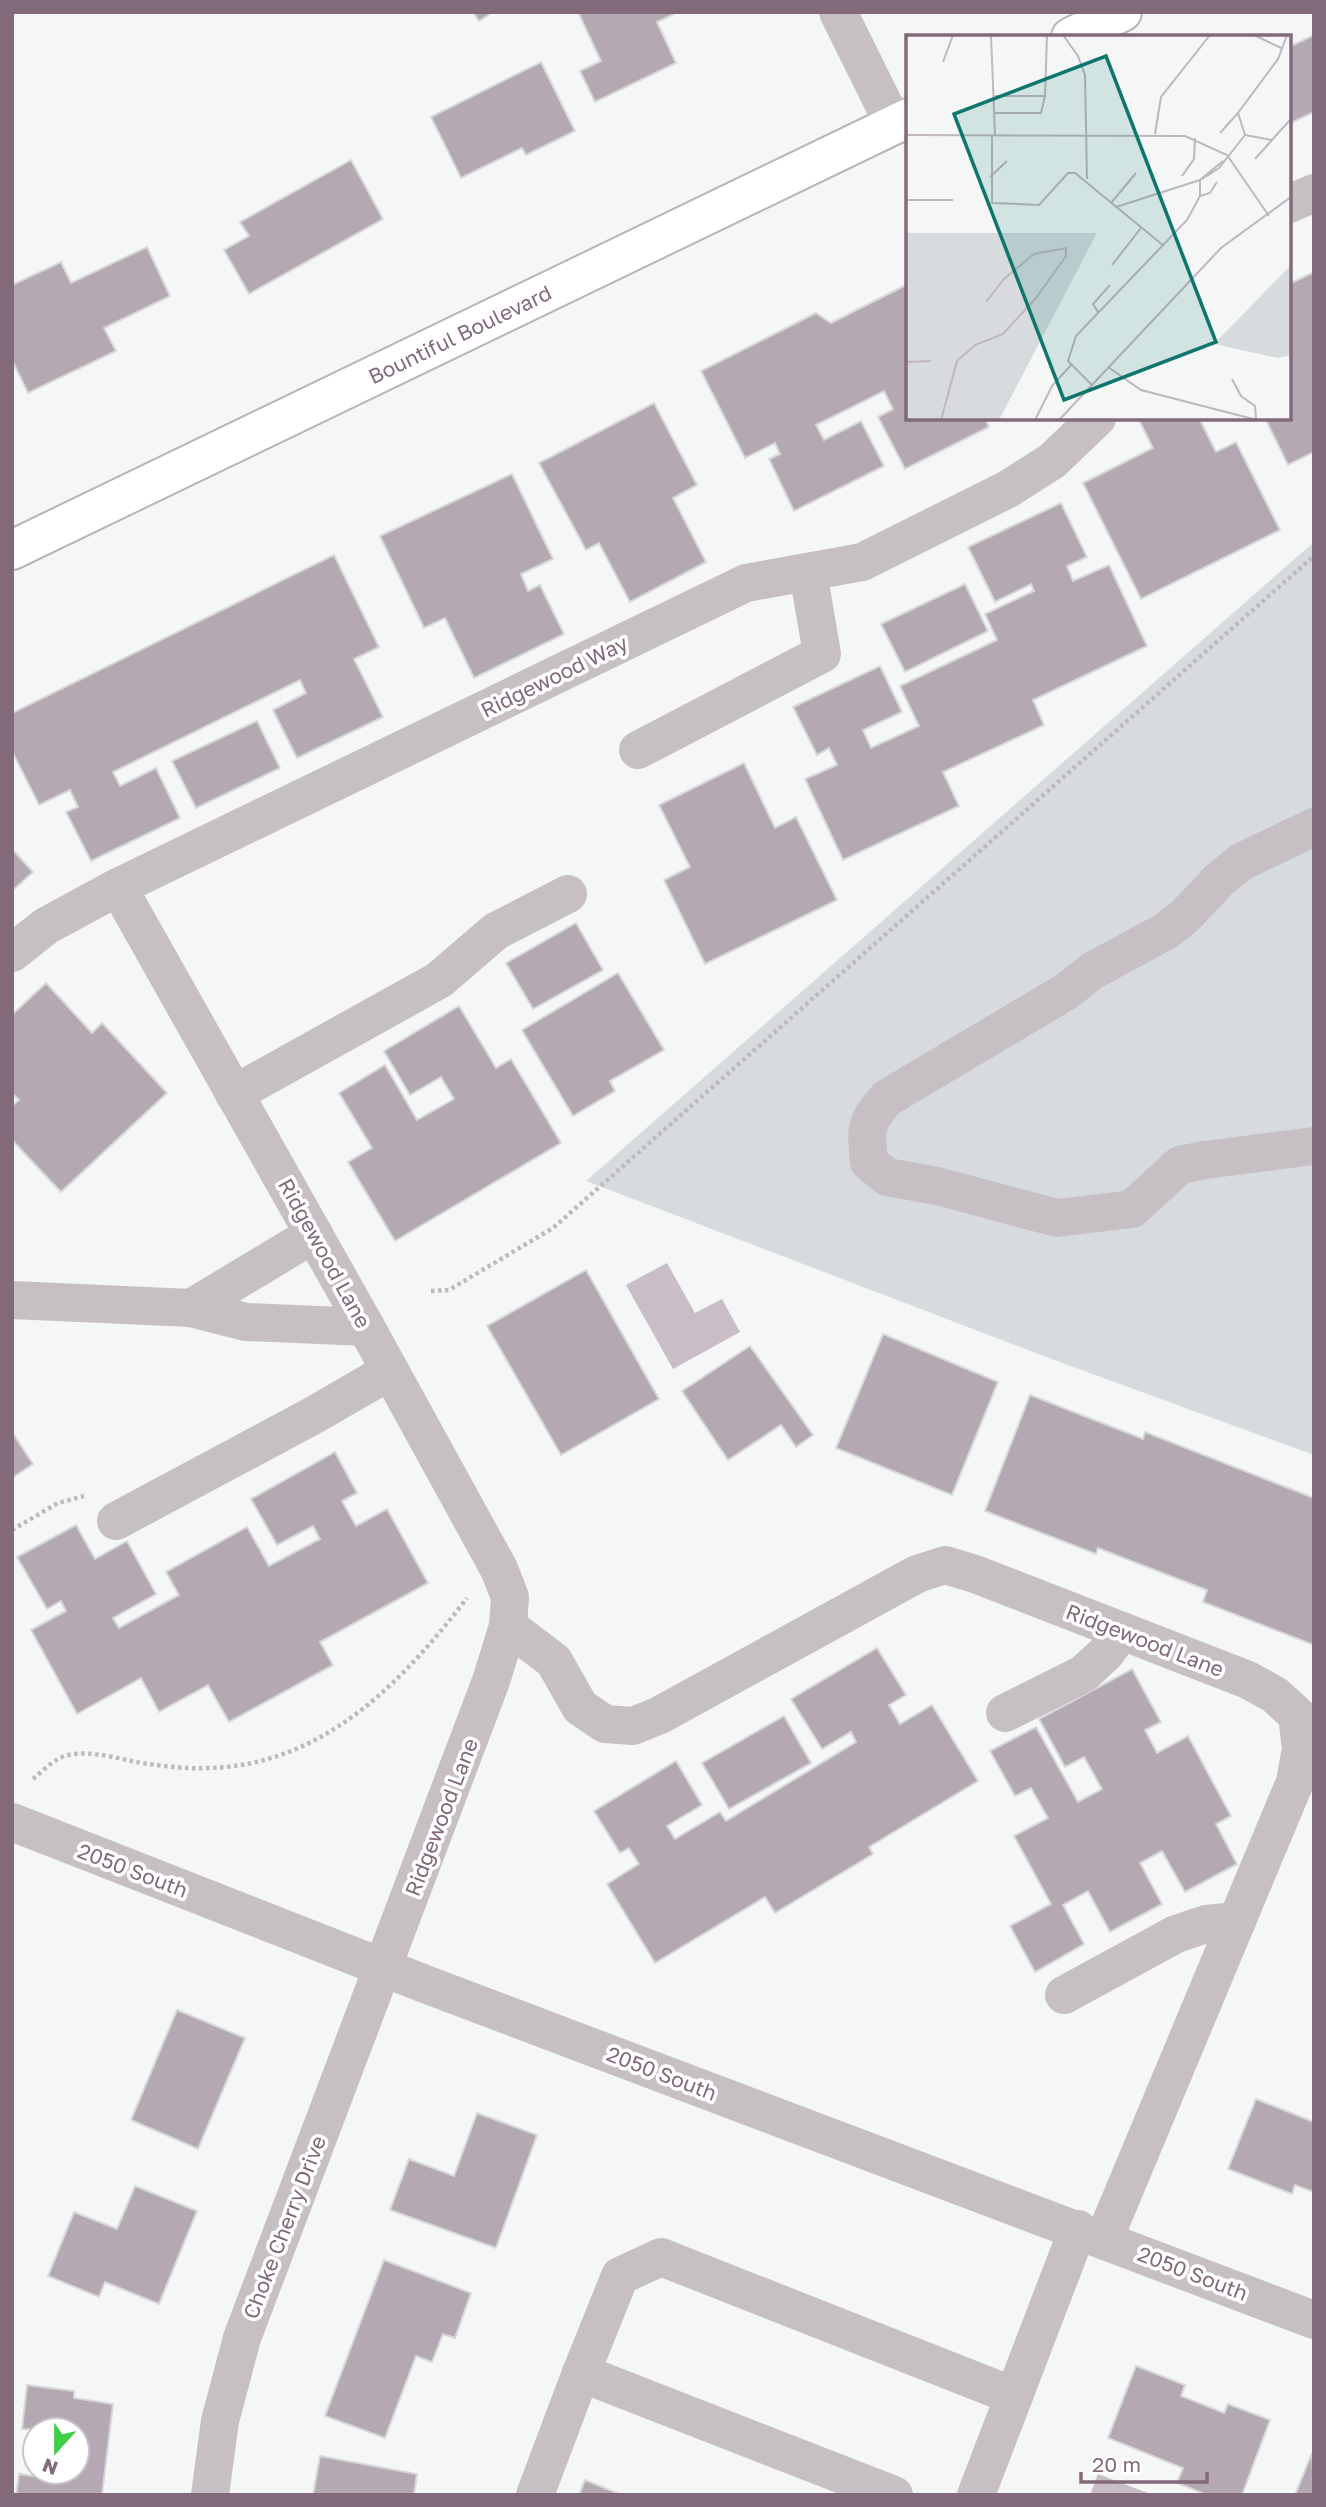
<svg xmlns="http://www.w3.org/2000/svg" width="1326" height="2507" font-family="'Golos Text',sans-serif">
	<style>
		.green { fill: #d7dbde }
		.water { fill: #c9bec8 }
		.building { fill: #b4a9b2; stroke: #d7d9d9; stroke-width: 2 }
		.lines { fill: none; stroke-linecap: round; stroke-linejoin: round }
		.major-casing { stroke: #bab3b8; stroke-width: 42 }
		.path { stroke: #beb9bd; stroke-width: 4.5; stroke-dasharray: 3.5 3.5; stroke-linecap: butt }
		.minor { stroke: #c6bfc4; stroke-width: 38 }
		.major { stroke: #fff; stroke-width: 38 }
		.labels { text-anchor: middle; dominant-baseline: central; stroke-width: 7; stroke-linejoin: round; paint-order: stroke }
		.street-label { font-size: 21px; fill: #826a7b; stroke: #fff }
		.inset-road { fill: none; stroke: #c0b6be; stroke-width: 2 }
		.view { fill: #0f766e; fill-opacity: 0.15; stroke: #0f766e; stroke-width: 3.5 }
		.inset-edge { fill: none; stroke: #826a7b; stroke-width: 3.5 }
	</style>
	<rect width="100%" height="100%" fill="#f5f7f7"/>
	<polygon class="green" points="1314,542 1314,1455 1049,1358 586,1181"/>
	<g class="water">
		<polygon points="667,1263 695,1313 722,1299 740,1332 673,1369 626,1285"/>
		<polygon points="1098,2474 1153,2495 1090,2495"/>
	</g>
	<g class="building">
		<polygon points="473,12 493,12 479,21"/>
		<polygon points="578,12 678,12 657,22 676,63 595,102 580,71 601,61"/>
		<polygon points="1314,35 1314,112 1289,124 1289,47"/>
		<polygon points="541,62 575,131 526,155 522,148 461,178 431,117"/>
		<polygon points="351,160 383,219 249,294 224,250 249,236 240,222"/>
		<polygon points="147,247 170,296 104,328 116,351 28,393 12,360 12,285 61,262 71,283"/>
		<polygon points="1314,272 1314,452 1288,465 1265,418 1289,418 1289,284"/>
		<polygon points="908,284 908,418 985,418 989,427 905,469 878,417 893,409 884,391 816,425 824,440 861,421 884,466 794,511 769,459 780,454 775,443 745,458 701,371 816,313 831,323"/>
		<polygon points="654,403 697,485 673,498 706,562 630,602 599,543 586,550 539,463"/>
		<polygon points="1138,418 1199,418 1216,452 1236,442 1280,530 1141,599 1083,483 1153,448"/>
		<polygon points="512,474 553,559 521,574 528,591 540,585 564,634 474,678 445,618 424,628 380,536"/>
		<polygon points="1061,503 1087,557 1067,566 1073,581 1109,565 1147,646 1033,700 1044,725 943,772 959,806 843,860 805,779 837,765 829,748 817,755 793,707 880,666 902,712 863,730 871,748 919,726 900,686 997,640 985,614 1034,591 1031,584 995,602 968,547"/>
		<polygon points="334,555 379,647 354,659 383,717 297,758 273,710 306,693 300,680 113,772 120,786 156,768 180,818 91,861 66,812 78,807 70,790 39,805 12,751 12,713"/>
		<polygon points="965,584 988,631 905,672 881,624"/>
		<polygon points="257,721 280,768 196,808 172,761"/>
		<polygon points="744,763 775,828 796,817 837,900 705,964 664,880 690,867 659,805"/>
		<polygon points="12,849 33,872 12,891"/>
		<polygon points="576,923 603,970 533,1009 506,963"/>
		<polygon points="618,973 664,1050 610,1081 615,1091 573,1116 522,1030"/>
		<polygon points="46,983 92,1033 102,1023 167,1093 61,1192 12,1140 12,1106 19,1100 12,1093 12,1015"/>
		<polygon points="459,1006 496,1068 511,1059 561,1143 395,1241 348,1162 372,1148 339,1093 385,1065 417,1120 454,1099 441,1077 410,1095 384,1051"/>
		<polygon points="586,1270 659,1399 561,1455 487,1326"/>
		<polygon points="883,1334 998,1382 952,1495 836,1448"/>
		<polygon points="750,1346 813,1435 796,1447 781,1425 728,1460 682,1391"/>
		<polygon points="1030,1395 1143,1439 1145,1432 1314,1498 1314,1645 1203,1602 1207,1590 1098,1548 1096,1554 985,1511"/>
		<polygon points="12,1432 33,1464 12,1478"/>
		<polygon points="335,1452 357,1493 342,1501 356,1526 387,1509 428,1583 320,1642 333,1665 229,1722 208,1685 159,1712 141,1678 77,1714 31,1630 66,1611 61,1601 47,1609 17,1557 76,1525 95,1559 127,1541 156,1594 113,1618 119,1628 179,1595 166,1572 247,1527 269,1566 320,1539 313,1526 277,1545 251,1499"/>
		<polygon points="877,1648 906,1695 889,1705 900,1724 932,1705 978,1781 869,1847 873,1854 775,1913 765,1897 655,1963 607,1884 639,1864 629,1848 620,1853 594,1811 676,1761 702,1805 667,1826 675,1839 720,1812 726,1821 856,1742 851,1732 822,1749 791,1699"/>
		<polygon points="1132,1669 1161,1722 1145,1730 1157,1753 1188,1736 1231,1816 1216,1824 1237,1864 1185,1892 1162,1851 1140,1863 1162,1904 1110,1932 1088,1891 1063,1905 1084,1944 1035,1972 1010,1926 1051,1904 1014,1836 1048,1818 1031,1788 1015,1796 990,1751 1036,1727 1078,1802 1102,1789 1084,1757 1065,1767 1039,1719"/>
		<polygon points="784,1716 811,1763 729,1809 702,1763"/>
		<polygon points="177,2010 245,2038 198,2149 131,2120"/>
		<polygon points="1256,2099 1314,2122 1314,2192 1295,2185 1292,2194 1228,2169"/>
		<polygon points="477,2113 537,2135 496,2248 390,2210 409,2159 454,2176"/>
		<polygon points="135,2186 197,2211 159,2304 105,2282 99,2297 48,2276 74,2212 117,2229"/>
		<polygon points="384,2260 471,2293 455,2338 443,2334 432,2362 416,2356 385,2438 325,2416"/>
		<polygon points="1136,2366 1185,2385 1181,2396 1224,2413 1228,2404 1270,2420 1242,2495 1207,2495 1177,2483 1183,2468 1108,2438"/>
		<polygon points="27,2385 74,2391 74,2398 113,2404 102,2495 16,2495 19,2474 33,2476 35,2461 35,2472 77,2472 77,2430 22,2429"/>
		<polygon points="1312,2453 1314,2495 1295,2495"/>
		<polygon points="320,2456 417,2474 414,2495 313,2495"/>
		<polygon points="585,2480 622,2495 579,2495"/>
	</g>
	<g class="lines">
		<defs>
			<g id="major">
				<polyline points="1071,37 1122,12"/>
				<path id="s1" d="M 12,550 L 908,118"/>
			</g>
		</defs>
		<use href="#major" class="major-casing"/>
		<g class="path">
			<polyline points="431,1291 449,1290 553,1228 1314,556"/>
			<polyline points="12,1530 58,1503 84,1496"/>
			<path d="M 33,1779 C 44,1770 55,1758 68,1755 C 93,1750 118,1759 142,1763 C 163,1766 184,1769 206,1768 C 321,1767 402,1683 467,1598"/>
		</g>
		<g class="minor">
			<polyline points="838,12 894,125"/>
			<polyline points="1289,204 1314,193"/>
			<polyline points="638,750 822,654 808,572"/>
			<path d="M 1314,827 L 1241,862 L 1219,880 L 1185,916 L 1166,931 L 1092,971 L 1067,991 L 887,1098 C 864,1124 866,1128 869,1162 L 887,1177 L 937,1186 L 1057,1218 L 1132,1209 L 1180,1165 L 1205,1160 L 1314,1146"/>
			<polyline points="118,887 366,1327 499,1569 510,1597 508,1626 554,1661 580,1707 605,1724 633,1726 660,1715 917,1574 945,1565 975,1574 1248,1680 1275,1695 1297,1715 1301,1749 1295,1782 1104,2239"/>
			<polyline points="12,953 46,926 118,887 746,583 862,562 1008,489 1052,461 1097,418"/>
			<polyline points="234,1094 439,980 496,931 568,894"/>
			<polyline points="12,1300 191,1308 246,1322 366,1327"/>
			<polyline points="191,1308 314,1234"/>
			<polyline points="116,1521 314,1415 390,1371"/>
			<polyline points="1005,1713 1083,1674 1105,1654 1122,1631"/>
			<polyline points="12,1822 425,1984 1314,2320"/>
			<polyline points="1064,1995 1176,1934 1206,1924 1237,1921"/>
			<polyline points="581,2373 620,2276 661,2257 1014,2396"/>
			<polyline points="210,2495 220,2421 242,2338 491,1681 508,1626"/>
			<polyline points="535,2495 581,2373 894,2495"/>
			<polyline points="976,2495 1078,2229"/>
		</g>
		<use href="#major" class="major"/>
	</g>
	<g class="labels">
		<g class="street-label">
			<text stroke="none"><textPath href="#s1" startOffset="497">Bountiful Boulevard</textPath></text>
			<text transform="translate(554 676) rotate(-26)">Ridgewood Way</text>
			<text transform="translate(325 1253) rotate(61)">Ridgewood Lane</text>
			<text transform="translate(1145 1640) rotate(21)">Ridgewood Lane</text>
			<text transform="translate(441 1817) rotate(-69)">Ridgewood Lane</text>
			<text transform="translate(133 1870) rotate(21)">2050 South</text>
			<text transform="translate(662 2073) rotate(21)">2050 South</text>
			<text transform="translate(284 2227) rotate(-69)">Choke Cherry Drive</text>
			<text transform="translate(1193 2273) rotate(21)">2050 South</text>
		</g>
	</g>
	<g transform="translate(906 35)">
		<rect width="385" height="385" fill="#f5f7f7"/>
		<path d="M 0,198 L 191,198 L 93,385 L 0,385 ZM 385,230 L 385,320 L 372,323 L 308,309 Z" fill="#d7dbde"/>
		<path class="inset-road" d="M 85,0 L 89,100M 157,0 L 172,21 L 179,40 L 181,144M 348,0 L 377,14M 37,27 L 47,0M 89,61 L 139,61 L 141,0M 89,78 L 135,78 L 139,61M 314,98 L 332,78M 249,99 L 255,62 L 304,0M 0,100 L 279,101 L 321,120 L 363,181M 86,100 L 86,168 L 133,170 L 162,138 L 169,138 L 258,211M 339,100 L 332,78 L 372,24 L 381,0M 339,100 L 366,105 L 385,84M 349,124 L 366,105M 276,141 L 288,124 L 289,103M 84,142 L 101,126M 296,144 L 313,133 L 339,100M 294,161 L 304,158 L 311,147M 0,165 L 47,165M 205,168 L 230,138M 210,172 L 294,145M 206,230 L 235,193M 192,277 L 187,269 L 204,250M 0,327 L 25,326M 202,332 L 235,355 L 351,385M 326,344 L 335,361 L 349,371 L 350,384M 186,350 L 162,326 L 170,301 L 281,185 L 294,161 L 294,145 L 317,126M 35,385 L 51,326 L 69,310 L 97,299 L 130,263 L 160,221 L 160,213 L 128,219 L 98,244 L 80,267M 129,385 L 146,351 L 165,330M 153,385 L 315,213 L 385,162"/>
		<path class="view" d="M 200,21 L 310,307 L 158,365 L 48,79 Z"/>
		<rect width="385" height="385" class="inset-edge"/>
	</g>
	<rect width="1326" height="2507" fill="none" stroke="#826a7b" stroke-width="28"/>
	<g transform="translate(56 2451) rotate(201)"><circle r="33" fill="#ffffff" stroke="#cdc3ca" stroke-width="2"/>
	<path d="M0-5L12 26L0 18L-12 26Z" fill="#3ece47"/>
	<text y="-10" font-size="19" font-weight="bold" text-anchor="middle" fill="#826a7b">N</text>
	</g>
	<path d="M1081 2472v10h126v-10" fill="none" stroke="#826a7b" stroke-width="3.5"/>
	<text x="1092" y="2472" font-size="21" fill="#826a7b" stroke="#ffffff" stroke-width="5" paint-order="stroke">20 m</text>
</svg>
